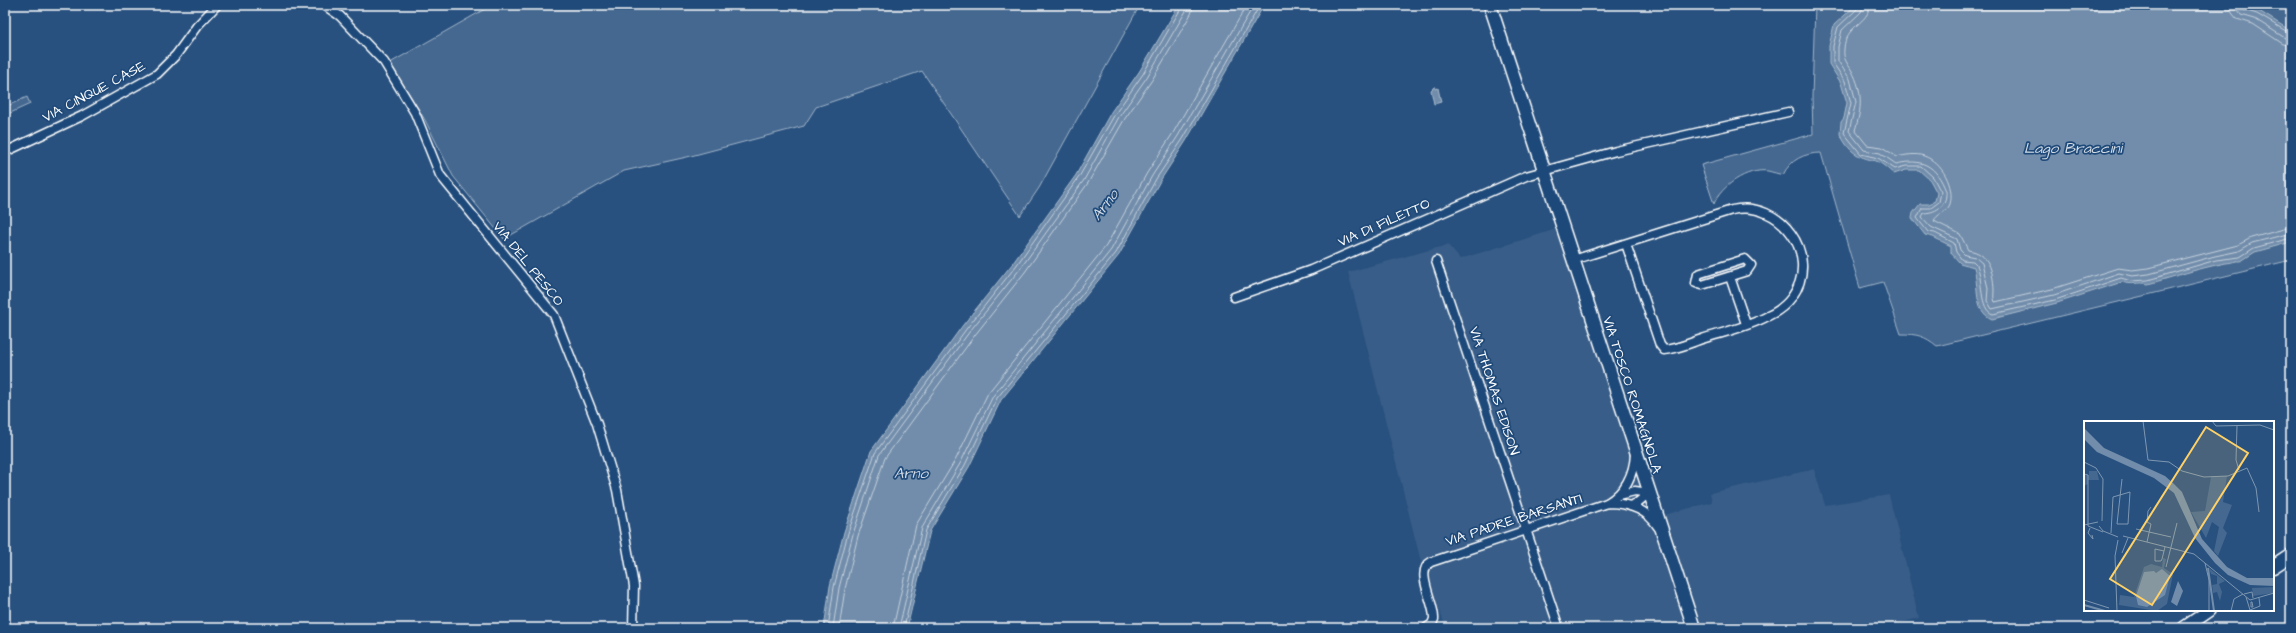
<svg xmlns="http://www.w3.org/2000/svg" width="2296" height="633" font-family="'Architects Daughter',sans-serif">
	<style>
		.built { fill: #375d88 }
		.green { fill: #446890; stroke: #a2b4c8 }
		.water { fill: #718dab; stroke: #aabbcd }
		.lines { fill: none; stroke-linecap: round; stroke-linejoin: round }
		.shore { stroke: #c6d1dd; stroke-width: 1 }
		.minor-casing { stroke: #fff; stroke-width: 11 }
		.primary-casing { stroke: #fff; stroke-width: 15 }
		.minor { stroke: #1f4a7a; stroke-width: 8 }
		.primary { stroke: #1f4a7a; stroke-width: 12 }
		.labels { text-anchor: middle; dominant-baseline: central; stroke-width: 3.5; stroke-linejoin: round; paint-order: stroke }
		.street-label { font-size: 14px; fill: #fff; stroke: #1f4a7a }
		.water-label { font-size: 15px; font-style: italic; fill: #d4dde6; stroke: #1f4a7a }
		.inset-river { fill: none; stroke: #718dab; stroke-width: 2 }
		.inset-road { fill: none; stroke: #7e97b2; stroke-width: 1 }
		.view { fill: #ffd166; fill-opacity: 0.15; stroke: #ffd166; stroke-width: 2 }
		.inset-edge { fill: none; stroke: #fff; stroke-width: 2 }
	</style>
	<rect width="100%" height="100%" fill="#28517f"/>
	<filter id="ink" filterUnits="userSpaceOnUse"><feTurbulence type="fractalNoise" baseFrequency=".025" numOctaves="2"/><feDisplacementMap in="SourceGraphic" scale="8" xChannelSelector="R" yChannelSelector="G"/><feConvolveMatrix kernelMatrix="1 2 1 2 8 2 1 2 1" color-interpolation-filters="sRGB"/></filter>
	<g filter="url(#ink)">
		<polygon class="built" points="1566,226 1664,515 1712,502 1710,493 1814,469 1825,505 1889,495 1919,618 1880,628 1446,628 1421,562 1348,272 1448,245 1460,259"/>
		<g class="green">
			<polygon points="492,5 1140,5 1039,188 1020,216 922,71 816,107 804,126 687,157 624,171 504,239 453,176 425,120 390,63"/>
			<path d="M 1815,5 L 2291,5 L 2291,260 L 1937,346 C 1925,336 1917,334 1901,334 L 1883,282 L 1860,288 L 1821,153 C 1804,153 1790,160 1783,175 C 1778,174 1773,172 1768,171 C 1747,168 1721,186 1714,204 L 1701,165 L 1813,134 L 1812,97 Z"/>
			<polygon points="27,97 30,104 6,115 5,107"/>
			<polygon points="1743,263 1747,264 1746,268 1702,282 1699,278"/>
		</g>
		<g class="water">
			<polygon points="1179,5 1264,5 1186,141 1160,181 1119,255 1001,400 969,467 930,531 907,628 824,628 830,586 844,532 871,451 963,325 1013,263 1076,175 1111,112 1139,72"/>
			<path d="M 1856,5 L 2239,5 L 2259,11 L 2291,31 L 2291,242 L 2255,252 L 2241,261 C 2235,260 2232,263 2226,263 C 2199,268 2173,277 2148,284 C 2139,281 2133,286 2122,282 L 2057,303 L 1992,319 C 1973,311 1979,285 1974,267 L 1960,263 L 1951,253 L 1951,246 L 1933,237 L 1925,235 L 1912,218 L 1913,213 L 1920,204 L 1929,204 L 1935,201 L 1937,193 L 1930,180 L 1919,170 L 1906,170 L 1894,174 C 1889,170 1882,163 1876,161 C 1857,157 1849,152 1840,134 L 1841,122 L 1844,118 L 1847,103 L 1841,83 L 1829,64 L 1829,46 L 1834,25 Z"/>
			<polygon points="1435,86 1435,89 1438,88 1441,102 1434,104 1431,90"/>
		</g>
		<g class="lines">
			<g class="shore">
				<path d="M 1858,5 L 1857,9 L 1838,27 L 1833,46 L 1833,63 L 1845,81 L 1851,103 L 1844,133 L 1861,154 L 1878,158 L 1895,169 L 1906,166 L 1921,166 L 1933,177 L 1941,192 L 1939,202 L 1931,208 L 1922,208 L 1917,218 L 1928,232 L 1935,233 L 1954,243 L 1956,252 L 1962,260 L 1973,261 L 1977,265 C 1983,279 1979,310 1993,314 L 2055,300 L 2121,278 L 2131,281 L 2148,280 L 2216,260 L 2240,257 L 2254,248 L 2291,238"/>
				<path d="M 1864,5 L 1861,12 L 1842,30 L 1838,47 L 1838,61 L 1850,79 L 1856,102 L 1849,131 L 1864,150 L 1880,153 L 1896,164 C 1922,158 1936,165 1946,191 C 1947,205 1938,212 1924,213 L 1922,217 L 1931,227 L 1957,239 L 1960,250 L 1965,255 L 1975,257 L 1982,263 L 1988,288 L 1987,301 L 1992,309 L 2054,295 L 2119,273 L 2132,276 L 2149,274 L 2215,256 L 2239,251 L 2252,243 L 2291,233"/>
				<path d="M 1870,5 C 1869,24 1845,25 1844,49 C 1843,60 1847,62 1852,71 C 1863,92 1862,109 1855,130 L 1867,145 L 1882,147 L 1897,157 C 1905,155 1916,153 1924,156 C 1942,162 1955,187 1950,204 C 1947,213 1936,214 1934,221 L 1960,234 L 1968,250 C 1989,253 1993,270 1994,290 C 1994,294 1993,298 1995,302 L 2052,289 L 2118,268 L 2132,270 L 2148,268 L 2238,245 L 2251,238 L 2291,227"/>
				<polyline points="2230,5 2232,13 2237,19 2253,24 2283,44 2291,45"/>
				<polyline points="2236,5 2237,10 2241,15 2255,19 2285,38 2291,39"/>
				<polyline points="2242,5 2244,10 2257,14 2291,34"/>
				<polyline points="828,628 834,587 848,533 875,453 967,328 1016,266 1079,177 1115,114 1143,74 1183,5"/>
				<polyline points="833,628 839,588 853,534 879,455 970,331 1020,269 1084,180 1119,117 1147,77 1186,11 1188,5"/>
				<polyline points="839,628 845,589 858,536 885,458 975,335 1025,272 1088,183 1124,120 1152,80 1191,14 1194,5"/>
				<polyline points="893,628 916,525 956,459 988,393 1106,246 1147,173 1173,133 1247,5"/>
				<polyline points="899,628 922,528 961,462 993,396 1111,250 1152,176 1178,136 1254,5"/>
				<polyline points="904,628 926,530 965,465 997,398 1116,253 1156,179 1183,139 1260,5"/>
			</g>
			<defs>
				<g id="minor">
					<polyline points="324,5 340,16 384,62 415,113 440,175 554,315 597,424 617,490 634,586 633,628"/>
					<polyline points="5,152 82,116 157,74 176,55 197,26 217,5"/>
					<polygon points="1745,259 1751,265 1747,271 1702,285 1696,283 1698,274"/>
					<path d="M 1573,260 L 1732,210 C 1780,199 1822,255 1792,297 C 1786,305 1777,312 1768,316 C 1748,327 1724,332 1702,339 C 1690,343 1677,349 1664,350 L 1660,345 L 1626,244"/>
					<polyline points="1436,261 1559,628"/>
					<polyline points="1730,277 1746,324"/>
					<polyline points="1234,297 1311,270 1526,176 1616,151 1788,112"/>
					<polyline points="1618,495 1635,491 1649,493"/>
					<path d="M 1607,503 C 1625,493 1634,474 1635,454"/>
					<polyline points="1630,506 1637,503 1649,493"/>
					<path d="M 1426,628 L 1432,624 L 1434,619 C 1435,603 1414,571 1431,562 L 1607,503 C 1627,503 1647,509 1658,527"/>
				</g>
				<g id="primary">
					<polyline points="1490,5 1694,628"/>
					<polyline points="2273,567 2291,555"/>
					<polyline points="2184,628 2210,610"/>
				</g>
			</defs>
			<use href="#minor" class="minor-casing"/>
			<use href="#primary" class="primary-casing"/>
			<use href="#minor" class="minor"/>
			<use href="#primary" class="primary"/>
		</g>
	</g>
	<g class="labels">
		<g class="street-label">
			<text transform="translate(94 92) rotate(-28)">VIA CINQUE CASE</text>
			<text transform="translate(1384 223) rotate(-24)">VIA DI FILETTO</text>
			<text transform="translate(528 264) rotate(51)">VIA DEL PESCO</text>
			<text transform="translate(1494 391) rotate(72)">VIA THOMAS EDISON</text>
			<text transform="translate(1632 395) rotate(72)">VIA TOSCO ROMAGNOLA</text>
			<text transform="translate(1514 520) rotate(-18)">VIA PADRE BARSANTI</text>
		</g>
		<g class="water-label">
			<text x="2073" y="148">Lago Braccini</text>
			<text transform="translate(1105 205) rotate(-53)">Arno</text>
			<text x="911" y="473">Arno</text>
		</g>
	</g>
	<g transform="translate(2084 421)">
		<rect width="190" height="190" fill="#28517f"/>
		<path d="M 5,50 L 13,50 L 15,59 L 4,59 L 4,63 L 0,65 L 0,54 L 5,54 ZM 143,55 L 139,81 L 148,84 L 139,107 L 143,112 L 134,135 L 130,130 L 135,106 L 128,101 L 122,117 L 107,91 L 121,90 L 127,56 ZM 79,137 L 82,138 L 80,147 L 89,153 L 83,183 L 73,190 L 35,184 L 36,174 L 50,176 L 60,146 L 67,143 L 78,146 ZM 125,147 L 141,160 L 135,163 L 138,171 L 136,180 L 133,171 L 129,172 L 128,164 L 133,163 L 133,155 L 127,153 ZM 190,166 L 190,172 L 169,175 L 168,167 Z" fill="#446890"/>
		<path d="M 0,7 L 20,27 L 81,55 L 90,63 L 98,71 L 118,118 L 143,146 L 163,157 L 190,157 L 190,165 L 166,164 L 144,154 L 131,142 L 111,117 L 90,72 L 70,57 L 13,31 L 0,18 ZM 78,148 L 86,155 L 81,174 L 63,186 L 54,184 L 52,175 L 60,151 L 70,150 L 72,152 ZM 94,160 L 99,170 L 93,185 L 87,181 Z" fill="#718dab"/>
		<path class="inset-river" d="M 124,147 L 130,190M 0,184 L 21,190"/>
		<path class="inset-road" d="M 59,0 L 64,39 L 85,41 L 98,50 L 120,56 L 144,55 L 163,47 L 172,67 L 175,91M 128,0 L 132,5 L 176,4 L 190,9M 153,5 L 152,39 L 155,49M 0,41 L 12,47 L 19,58 L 18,100M 0,53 L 4,54 L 4,105 L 19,111M 38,58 L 33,103 L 44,103M 0,104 L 14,101M 15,105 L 19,110 L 34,116M 6,107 L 4,112 L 9,118 L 8,114M 52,108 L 87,116M 27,112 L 29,76 L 46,71 L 44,103M 39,115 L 110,133 L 166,179 L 190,172M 63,121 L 67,103 L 63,101 L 64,90 L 67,86M 80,130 L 71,128 L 71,140 L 77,140 L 78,138 L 81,126M 38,132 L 44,117M 121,142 L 125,159 L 125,190M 82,146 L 93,102M 160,173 L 168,171 L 169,177M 162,176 L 166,189M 0,179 L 25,187M 167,181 L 168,181 L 169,186 L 167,186 ZM 166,189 L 176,185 L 175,177M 33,190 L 31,135 L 34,119M 147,190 L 150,178 L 159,173"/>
		<path class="view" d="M 122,6 L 164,32 L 68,184 L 26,158 Z"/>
		<rect width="190" height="190" class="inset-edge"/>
	</g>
	<rect width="2296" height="633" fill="none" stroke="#1f4a7a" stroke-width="20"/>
	<rect x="10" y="10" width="2276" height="613" fill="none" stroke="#fff" stroke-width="1.5" filter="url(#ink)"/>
</svg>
